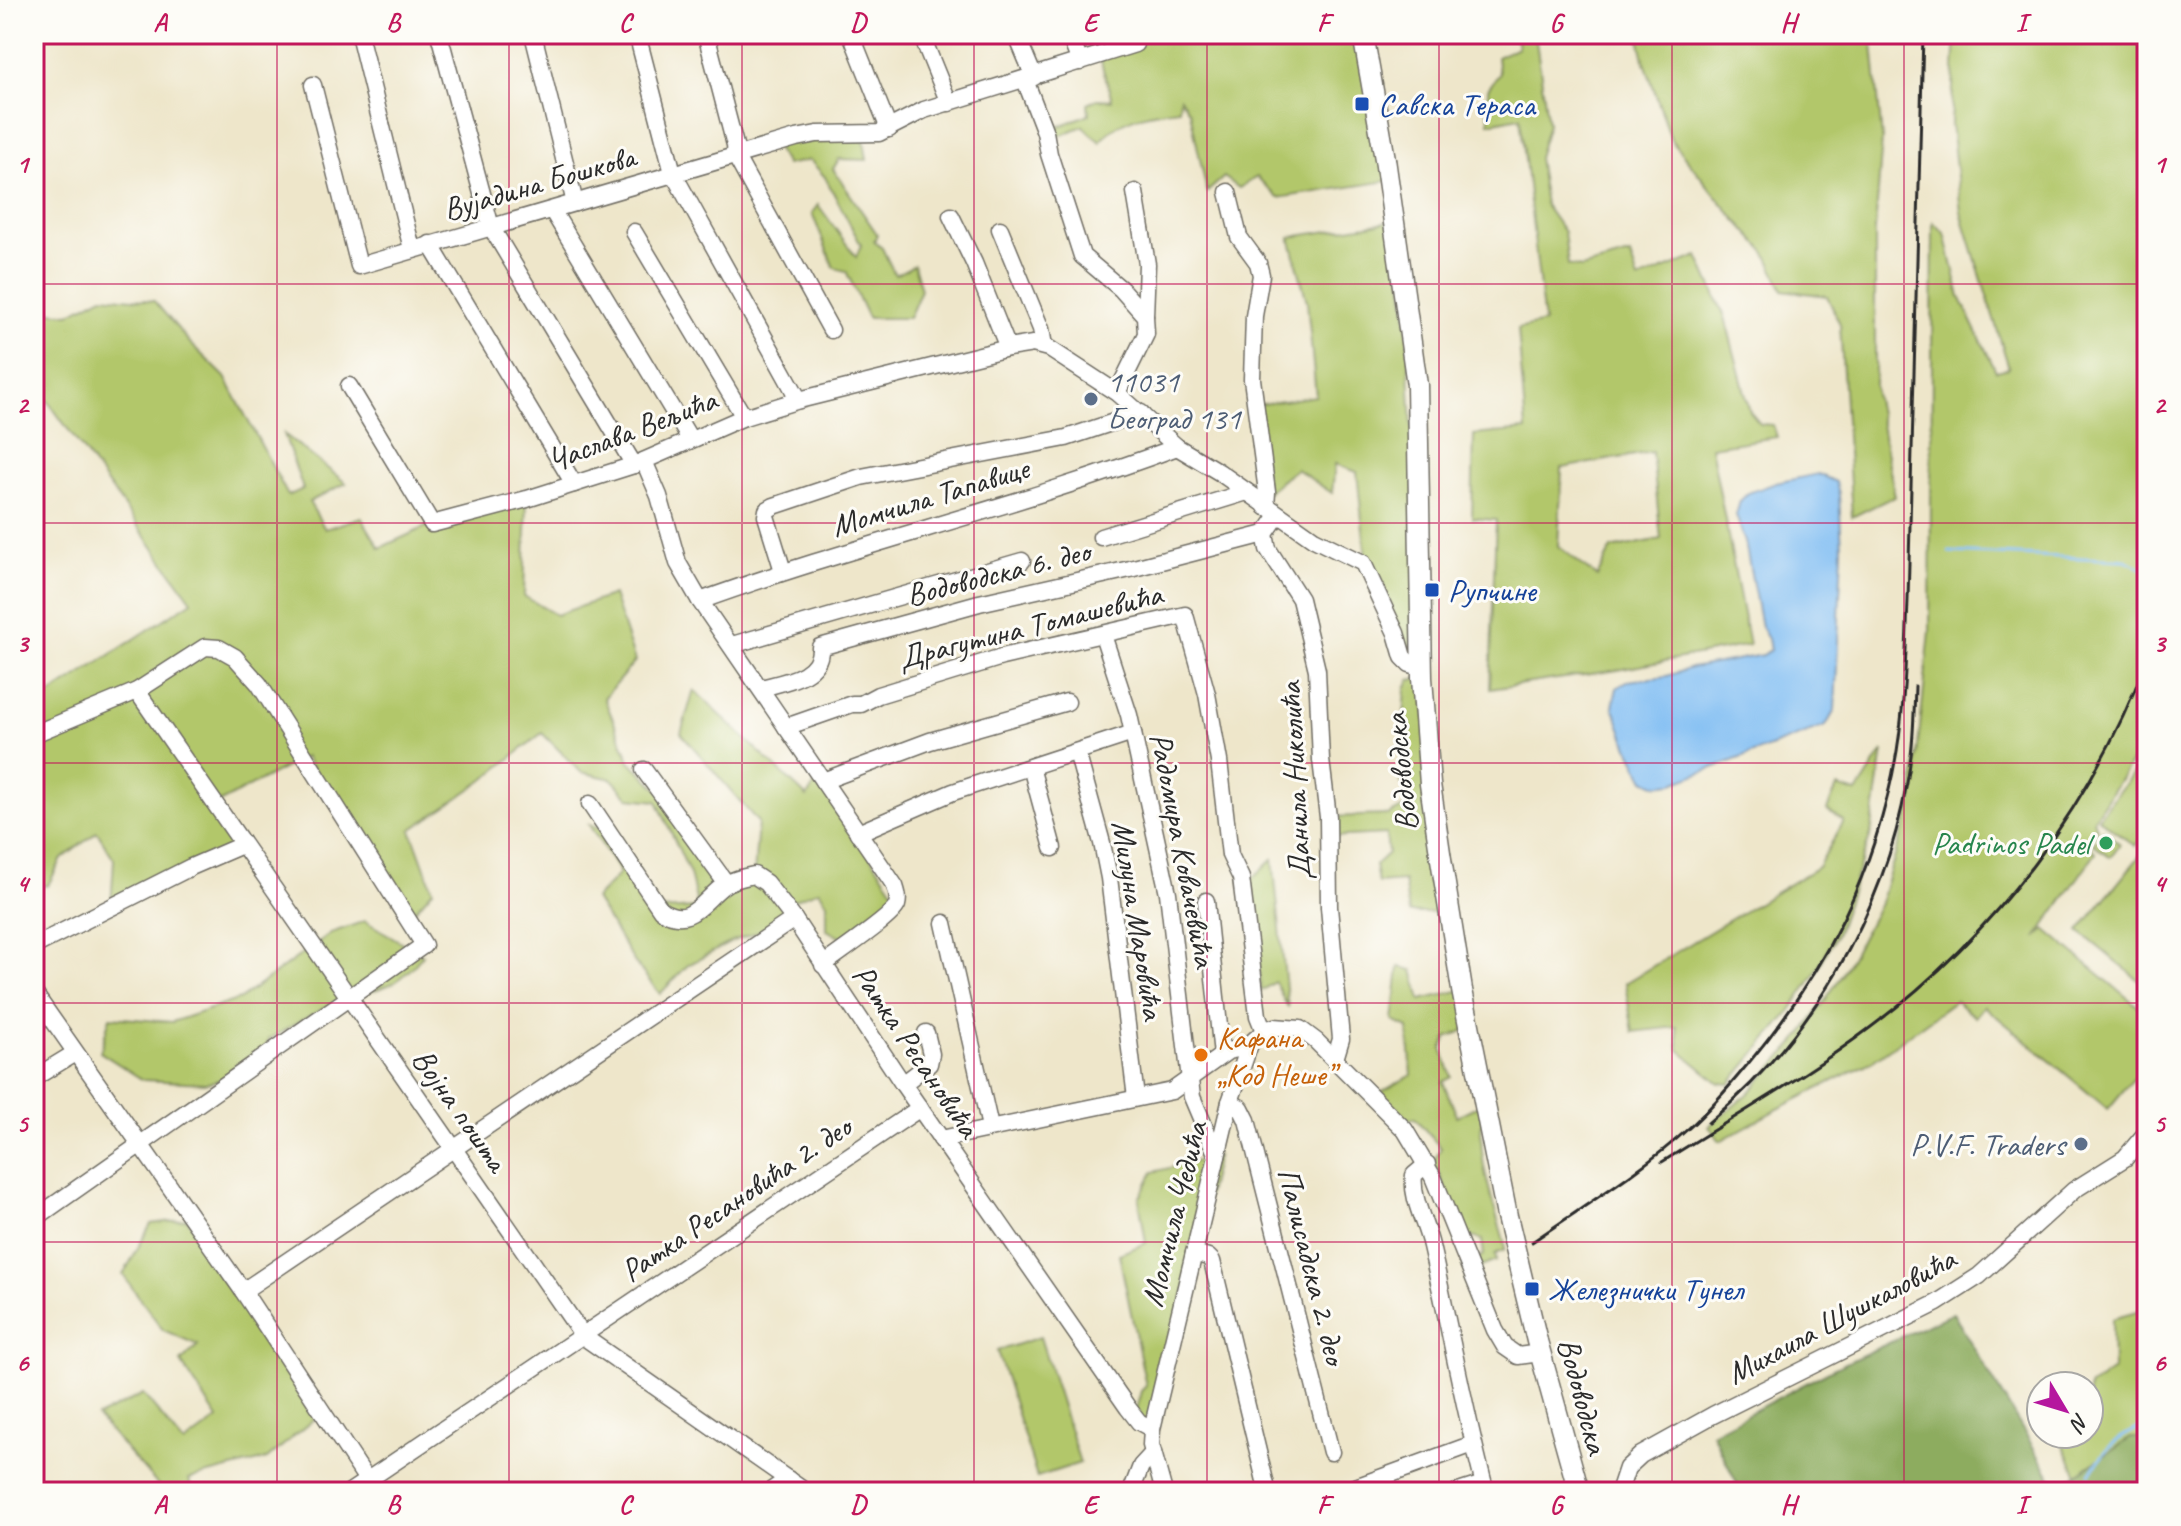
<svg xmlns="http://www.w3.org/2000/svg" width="2181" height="1526" font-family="Caveat,sans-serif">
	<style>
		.green { fill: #b2c76b; stroke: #6e794b; stroke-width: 2; fill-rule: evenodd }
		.forest { fill: #8dac5f; stroke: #5c6c45; stroke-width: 2 }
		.water { fill: #80bdf3; stroke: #56748f; stroke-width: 2 }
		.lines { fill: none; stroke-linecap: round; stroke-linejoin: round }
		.stream { stroke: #80bdf3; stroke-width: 3 }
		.minor-casing { stroke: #6f6c63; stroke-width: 19 }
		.major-casing { stroke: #6f6c63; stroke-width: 23 }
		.minor { stroke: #fff; stroke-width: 16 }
		.major { stroke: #fff; stroke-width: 20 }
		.rail { stroke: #2b2b2b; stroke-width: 3 }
		.grid { fill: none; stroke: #c2185b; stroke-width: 2; stroke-opacity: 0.55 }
		.transit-dot { fill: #1a4fb4; stroke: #fdfcf7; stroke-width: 3 }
		.service-dot { fill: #5c6f8a; stroke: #fdfcf7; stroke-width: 3 }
		.leisure-dot { fill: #2e9e5b; stroke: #fdfcf7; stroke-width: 3 }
		.food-dot { fill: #e8710a; stroke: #fdfcf7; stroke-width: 3 }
		.labels { text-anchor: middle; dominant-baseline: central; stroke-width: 6; stroke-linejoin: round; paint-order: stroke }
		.transit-label { font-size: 32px; fill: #164399; stroke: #fdfcf7; text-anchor: start }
		.street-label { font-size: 32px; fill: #2b2b2b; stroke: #fdfcf7 }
		.service-label { font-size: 32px; fill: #4e5e75; stroke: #fdfcf7; text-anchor: start }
		.leisure-label { font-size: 32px; fill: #27864d; stroke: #fdfcf7; text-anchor: end }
		.food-label { font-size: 32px; fill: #c56008; stroke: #fdfcf7; text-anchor: start }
		.neatline { fill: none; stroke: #c2185b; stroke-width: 3 }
		.grid-label { font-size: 26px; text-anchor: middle; font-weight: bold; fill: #c2185b }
	</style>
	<rect width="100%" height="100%" fill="#fdfcf7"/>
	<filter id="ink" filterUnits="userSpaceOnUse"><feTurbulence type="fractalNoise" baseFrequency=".0125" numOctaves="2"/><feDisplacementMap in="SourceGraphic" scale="16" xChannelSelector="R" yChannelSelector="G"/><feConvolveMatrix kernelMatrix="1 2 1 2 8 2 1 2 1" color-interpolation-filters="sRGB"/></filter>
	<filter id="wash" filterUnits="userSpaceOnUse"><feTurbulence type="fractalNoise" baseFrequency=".006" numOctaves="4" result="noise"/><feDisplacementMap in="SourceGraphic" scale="32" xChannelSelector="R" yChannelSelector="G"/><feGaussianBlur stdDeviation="1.8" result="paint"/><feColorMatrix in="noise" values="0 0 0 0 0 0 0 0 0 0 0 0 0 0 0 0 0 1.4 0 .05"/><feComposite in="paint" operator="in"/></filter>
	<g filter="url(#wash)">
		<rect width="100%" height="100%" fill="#eee6ca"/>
		<g class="green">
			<path d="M 1133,34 L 1363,34 L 1388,181 L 1278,198 L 1257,177 L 1239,188 L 1224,177 L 1207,192 L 1190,112 L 1180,98 L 1179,109 C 1152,112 1116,118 1100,142 L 1083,126 L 1047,141 L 1045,132 L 1089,114 L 1088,104 L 1097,99 L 1112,100 L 1099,55 L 1135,44 Z"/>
			<path d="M 1515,34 L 1535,34 L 1548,124 L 1538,157 L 1545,205 L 1564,232 L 1568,265 L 1581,268 L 1630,255 L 1638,280 L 1698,256 L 1725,317 L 1750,412 L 1760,424 L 1773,425 L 1777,437 L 1711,447 L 1749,645 L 1618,670 L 1490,689 L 1496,520 L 1472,518 L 1474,435 L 1526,430 L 1518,329 L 1544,323 L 1520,117 L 1489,123 L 1488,89 L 1499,74 L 1497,57 L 1518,47 ZM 1652,452 L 1661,539 L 1611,549 L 1597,577 L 1558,546 L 1562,468 Z"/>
			<polygon points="1638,34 1875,34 1873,44 1882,139 1875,230 1875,394 1895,496 1852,517 1840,324 1827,296 1783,290 1766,253 1730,213 1671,140 1644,59"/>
			<polygon points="1956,34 2147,34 2147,734 2140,749 2093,820 2097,828 2085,842 2096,852 2036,938 2045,929 2147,1014 2147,1062 2108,1109 1984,1006 1975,1017 1955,1001 1873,1061 1776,1110 1720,1141 1709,1126 1748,1094 1801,1036 1842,975 1879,905 1912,804 1930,631 1933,222 1945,233 1960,297 1996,371 2009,368 1961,212 1951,124"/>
			<polygon points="863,134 867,160 839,159 833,169 877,234 874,242 882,248 895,275 914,265 921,290 909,318 868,318 846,271 834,268 812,213 818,205 856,257 861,245 825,177 810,160 786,165 774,145"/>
			<polygon points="1394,221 1406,308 1422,629 1403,657 1367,568 1357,472 1335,464 1332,493 1296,469 1267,492 1256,405 1316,396 1307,302 1290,237"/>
			<polygon points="34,285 42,311 69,314 103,296 154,301 191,344 225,377 288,496 303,489 284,434 346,483 309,502 325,529 361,517 380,548 432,524 527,499 524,596 556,615 613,595 635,661 604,698 630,761 659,790 726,883 754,875 758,822 681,733 694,690 807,797 818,779 898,897 850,943 827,930 827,903 819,890 783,904 794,919 733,941 688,965 660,994 635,963 595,899 620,873 589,825 608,829 661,910 698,908 690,874 657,801 629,798 612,779 581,772 542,733 481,782 411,830 433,890 407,919 305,757 215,805 242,845 111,907 114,859 97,832 62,859 48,885 34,888 34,705 192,601 34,382"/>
			<polygon points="1422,678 1450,913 1409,913 1404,881 1378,883 1375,865 1388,853 1386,834 1329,837 1328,817 1389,815 1414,802 1400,781 1411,755 1404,718 1406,688 1410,680"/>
			<polygon points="1883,751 1871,834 1836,935 1815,974 1789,1013 1730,1084 1719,1083 1679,1050 1677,1027 1633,1032 1625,983 1818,867 1844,821 1827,810 1837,787 1857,793"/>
			<polygon points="2137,768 2147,775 2147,830 2135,846 2098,818"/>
			<polygon points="2103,830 2120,844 2110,857 2093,843"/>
			<polygon points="2147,847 2147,987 2079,931"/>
			<polygon points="1273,859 1288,1008 1275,982 1261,991 1251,880"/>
			<path d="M 365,921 L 423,955 C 395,990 387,985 349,998 C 321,1007 295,1025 269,1039 L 255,1073 L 205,1083 L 143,1080 L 100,1052 L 110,1017 L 172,1022 L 240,999 L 331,933 Z"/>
			<path d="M 1399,967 L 1413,970 L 1421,1000 L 1462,990 L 1470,1028 L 1447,1038 L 1442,1049 L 1452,1077 L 1443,1082 L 1457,1116 L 1485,1102 C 1473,1150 1491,1195 1504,1241 L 1505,1250 L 1495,1254 L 1496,1261 L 1476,1269 L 1472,1261 L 1484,1255 L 1482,1240 L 1464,1235 L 1434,1161 L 1441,1148 L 1415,1118 L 1405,1120 L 1378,1094 L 1412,1075 L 1408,1028 L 1393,1021 Z"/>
			<polygon points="1217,1156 1152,1429 1134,1416 1141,1391 1146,1386 1119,1254 1146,1243 1139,1199 1153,1172"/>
			<polygon points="187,1219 322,1412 267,1459 189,1479 192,1492 164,1492 97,1417 143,1394 184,1444 218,1419 181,1362 198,1345 163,1330 123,1275 151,1224"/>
			<polygon points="2147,1309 2147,1438 2131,1438 2077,1474 2058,1434 2089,1434 2089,1387 2113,1370 2112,1319"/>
			<polygon points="1040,1337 1080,1463 1037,1477 997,1351"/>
		</g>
		<polygon class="forest" points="1953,1313 2057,1487 2131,1438 2147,1438 2147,1492 1741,1492 1712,1433 1833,1369"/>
		<polygon class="water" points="1818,474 1836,482 1839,495 1842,549 1835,710 1826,726 1673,783 1655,785 1645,780 1628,747 1613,706 1617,688 1627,681 1667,676 1691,668 1763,655 1770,650 1768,639 1761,627 1745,542 1736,515 1740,501 1748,493 1776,483"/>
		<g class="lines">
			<g class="stream">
				<polyline points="1949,552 2126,560 2147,571"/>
				<path d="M 2090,1474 C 2107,1446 2116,1437 2147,1425"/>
				<polyline points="1997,1486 2004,1492"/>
			</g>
		</g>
	</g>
	<g filter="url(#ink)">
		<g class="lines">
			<defs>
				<g id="minor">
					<polyline points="359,34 412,249"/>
					<polyline points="439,34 491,227 634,465"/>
					<polyline points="533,34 575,203"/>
					<polyline points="637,34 673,173 799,400"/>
					<polyline points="706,34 735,145 736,157 831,330"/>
					<polyline points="851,34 889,129"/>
					<polyline points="921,34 949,103"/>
					<polyline points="1016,34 1034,77"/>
					<polyline points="1069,34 1080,62"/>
					<polyline points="1025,80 1045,132 1049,154 1082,256 1121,289 1145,316 1146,334 1117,393"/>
					<polyline points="313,85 359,266 796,138 817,134 879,133 924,110 1135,44"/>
					<polyline points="1135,192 1147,264 1145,316"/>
					<polyline points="1228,192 1239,237 1258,263 1261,275 1254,316 1252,379 1267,492 1266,507"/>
					<polyline points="552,210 690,439"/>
					<polyline points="951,216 974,263 1008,348"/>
					<polyline points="1000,229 1041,329 1044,346"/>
					<polyline points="634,232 744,417"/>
					<polyline points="430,244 574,484"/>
					<polyline points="349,386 432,524 527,499 634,465 744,417 799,400 1008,348 1033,344 1048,348 1117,393 1177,447 1219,472 1314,539 1363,563 1396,633 1403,657 1410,664 1422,667"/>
					<path d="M 644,461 L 659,496 L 678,563 L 700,601 L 895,886 C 897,892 899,898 897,905 C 893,917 838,953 823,965"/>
					<polyline points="1278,515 1265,534 1268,549 1300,599 1317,670 1321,760 1328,817 1329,907 1341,1039 1335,1059"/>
					<polyline points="1101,537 1247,492"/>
					<polyline points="783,571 766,516 767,510 774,506 861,477 1066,438 1141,413"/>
					<path d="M 700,601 C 857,544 1020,506 1177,447"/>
					<polyline points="1103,635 1129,715 1168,893 1192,1097 1217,1156"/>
					<polyline points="732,645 1022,561"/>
					<path d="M 761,688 C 783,682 822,677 820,647 L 979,603 L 1130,569 L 1265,534"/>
					<polyline points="137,691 584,1337 806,1492"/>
					<polyline points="786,727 852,704 861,704 878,695 1002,657 1185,615 1207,694 1219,761 1230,855 1241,878 1258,1016 1264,1031"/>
					<polyline points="34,734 137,691 205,647 219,648 235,657 259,684 424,945 34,1219"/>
					<polyline points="1077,752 1102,843 1109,878 1136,1098"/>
					<polyline points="1031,767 1053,848"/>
					<polyline points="644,770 726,883"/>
					<polyline points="823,781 930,741 1067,702"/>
					<path d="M 590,804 L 661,910 C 691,929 702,901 724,885 C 733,879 744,877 754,875 L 766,883 L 794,919 L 903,1084 L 1128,1408 L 1139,1422 L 1152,1429"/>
					<polyline points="858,833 953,792 1133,733"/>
					<polyline points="1206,901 1222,1055"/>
					<polyline points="944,923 990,1127"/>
					<polyline points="34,946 191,867 242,845"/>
					<polyline points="34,993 243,1291 375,1492"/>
					<polyline points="34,1078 75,1053"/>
					<polyline points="903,1084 929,1064 931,1054 926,1033"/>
					<polyline points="1230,1102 1241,1108 1247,1120 1331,1452"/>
					<polyline points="941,1139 1172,1091 1228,1051 1239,1049 1247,1050"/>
					<path d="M 1427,1164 L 1414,1175 C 1411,1199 1426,1223 1431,1246 C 1450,1328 1464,1411 1486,1492"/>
					<polyline points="1194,1253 1208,1257 1212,1261 1266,1485"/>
					<polyline points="243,1291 794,919"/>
					<polyline points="350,1492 920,1108"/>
					<polyline points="769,1492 788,1479"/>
					<polyline points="1131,1492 1141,1466 1153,1453"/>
					<polyline points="1164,1492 1151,1445 1152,1429 1230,1102 1250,1044 1264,1031 1274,1027 1300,1029 1316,1041 1405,1130 1433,1177 1495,1330 1505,1347 1518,1356 1540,1353"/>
					<polyline points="1342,1492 1473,1444"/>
					<polyline points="1458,1492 1483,1484"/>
					<polyline points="1619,1492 1627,1468 1641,1455 1713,1415 1937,1303 1979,1276 2074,1190 2125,1158 2147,1132"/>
				</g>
				<polyline id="major" points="1363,34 1385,159 1417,385 1422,678 1430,784 1440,853 1462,990 1507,1216 1537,1341 1579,1492"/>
			</defs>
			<use href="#minor" class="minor-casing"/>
			<use href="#major" class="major-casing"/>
			<use href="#minor" class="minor"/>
			<use href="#major" class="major"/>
			<g class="rail">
				<path d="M 1708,1123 C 1811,1038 1883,915 1907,783 C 1913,751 1914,718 1915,686"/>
				<path d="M 1662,1162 C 1732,1118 1805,1077 1871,1027 C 1995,934 2093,804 2147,659"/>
				<path d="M 1532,1242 C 1585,1205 1642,1171 1689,1128 C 1710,1109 1729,1087 1747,1065 C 1825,972 1876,872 1897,751 C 1905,701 1906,650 1908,600 L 1923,34"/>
			</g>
		</g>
	</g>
	<path class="grid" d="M 277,34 L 277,1492M 509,34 L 509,1492M 742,34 L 742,1492M 974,34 L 974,1492M 1207,34 L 1207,1492M 1439,34 L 1439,1492M 1672,34 L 1672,1492M 1904,34 L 1904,1492M 34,284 L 2147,284M 34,523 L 2147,523M 34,763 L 2147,763M 34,1003 L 2147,1003M 34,1242 L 2147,1242"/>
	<g class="transit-dot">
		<rect x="1354" y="96" width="16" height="16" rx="4"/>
		<rect x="1424" y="582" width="16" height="16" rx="4"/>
		<rect x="1524" y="1281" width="16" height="16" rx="4"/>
	</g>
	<g class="service-dot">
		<circle cx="1091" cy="399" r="8"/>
		<circle cx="2081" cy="1144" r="8"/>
	</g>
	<circle class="leisure-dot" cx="2106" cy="843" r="8"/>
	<circle class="food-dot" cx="1201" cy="1055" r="8"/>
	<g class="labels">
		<g class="transit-label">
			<text x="1378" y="104">Савска Тераса</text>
			<text x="1448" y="590">Рупчине</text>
			<text x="1548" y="1289">Железнички Тунел</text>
		</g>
		<g class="street-label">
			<text transform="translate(539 183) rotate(-16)">Вујадина Бошкова</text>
			<text transform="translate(632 430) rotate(-21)">Часлава Вељића</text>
			<text transform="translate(930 497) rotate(-17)">Момчила Тапавице</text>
			<text transform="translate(998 573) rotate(-14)">Водоводска 6. део</text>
			<text transform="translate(1030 626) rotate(-14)">Драгутина Томашевића</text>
			<text transform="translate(1401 772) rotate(-96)">Водоводска</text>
			<text transform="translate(1295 781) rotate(-93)">Данила Николића</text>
			<text transform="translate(1183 850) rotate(79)">Радомира Ковачевића</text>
			<text transform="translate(1138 920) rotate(81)">Милуна Маровића</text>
			<text transform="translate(916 1051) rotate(56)">Ратка Ресановића</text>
			<text transform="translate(460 1110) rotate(55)">Војна пошта</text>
			<text transform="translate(736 1199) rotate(-34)">Ратка Ресановића 2. део</text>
			<text transform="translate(1174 1214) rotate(-76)">Момчила Чедића</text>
			<text transform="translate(1312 1266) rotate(76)">Палисадска 2. део</text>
			<text transform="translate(1841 1316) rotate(-28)">Михаила Шушкаловића</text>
			<text transform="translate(1583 1396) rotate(75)">Водоводска</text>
		</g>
		<g class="service-label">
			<text x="1107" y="381">11031<tspan x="1107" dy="37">Београд 131</tspan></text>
			<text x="2065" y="1144" text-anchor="end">P.V.F. Traders</text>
		</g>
		<g class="leisure-label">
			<text x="2090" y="843">Padrinos Padel</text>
		</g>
		<g class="food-label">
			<text x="1217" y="1037">Кафана<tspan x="1217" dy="37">„Код Неше”</tspan></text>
		</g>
	</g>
	<rect width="2181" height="1526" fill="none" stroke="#fdfcf7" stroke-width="88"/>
	<g transform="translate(2065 1410) rotate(128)"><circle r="38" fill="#fdfcf7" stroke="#a9a8a5" stroke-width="2"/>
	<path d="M0-6L14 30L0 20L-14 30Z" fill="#b5179e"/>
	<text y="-12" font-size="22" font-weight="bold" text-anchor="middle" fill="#2b2b2b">N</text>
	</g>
	<rect x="44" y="44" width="2093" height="1438" class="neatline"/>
	<g class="grid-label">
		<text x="160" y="31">A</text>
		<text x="393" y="31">B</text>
		<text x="625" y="31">C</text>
		<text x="858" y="31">D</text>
		<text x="1090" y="31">E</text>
		<text x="1323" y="31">F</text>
		<text x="1556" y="31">G</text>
		<text x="1788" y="31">H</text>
		<text x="2021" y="31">I</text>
		<text x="22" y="173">1</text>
		<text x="2159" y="173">1</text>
		<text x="22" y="413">2</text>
		<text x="2159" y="413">2</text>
		<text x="22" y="652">3</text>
		<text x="2159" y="652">3</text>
		<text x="22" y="892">4</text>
		<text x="2159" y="892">4</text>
		<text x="22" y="1132">5</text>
		<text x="2159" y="1132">5</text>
		<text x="22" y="1371">6</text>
		<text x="2159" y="1371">6</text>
		<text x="160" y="1513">A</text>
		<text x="393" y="1513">B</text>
		<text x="625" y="1513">C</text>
		<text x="858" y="1513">D</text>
		<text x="1090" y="1513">E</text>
		<text x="1323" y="1513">F</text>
		<text x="1556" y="1513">G</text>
		<text x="1788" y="1513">H</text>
		<text x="2021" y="1513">I</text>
	</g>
</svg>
